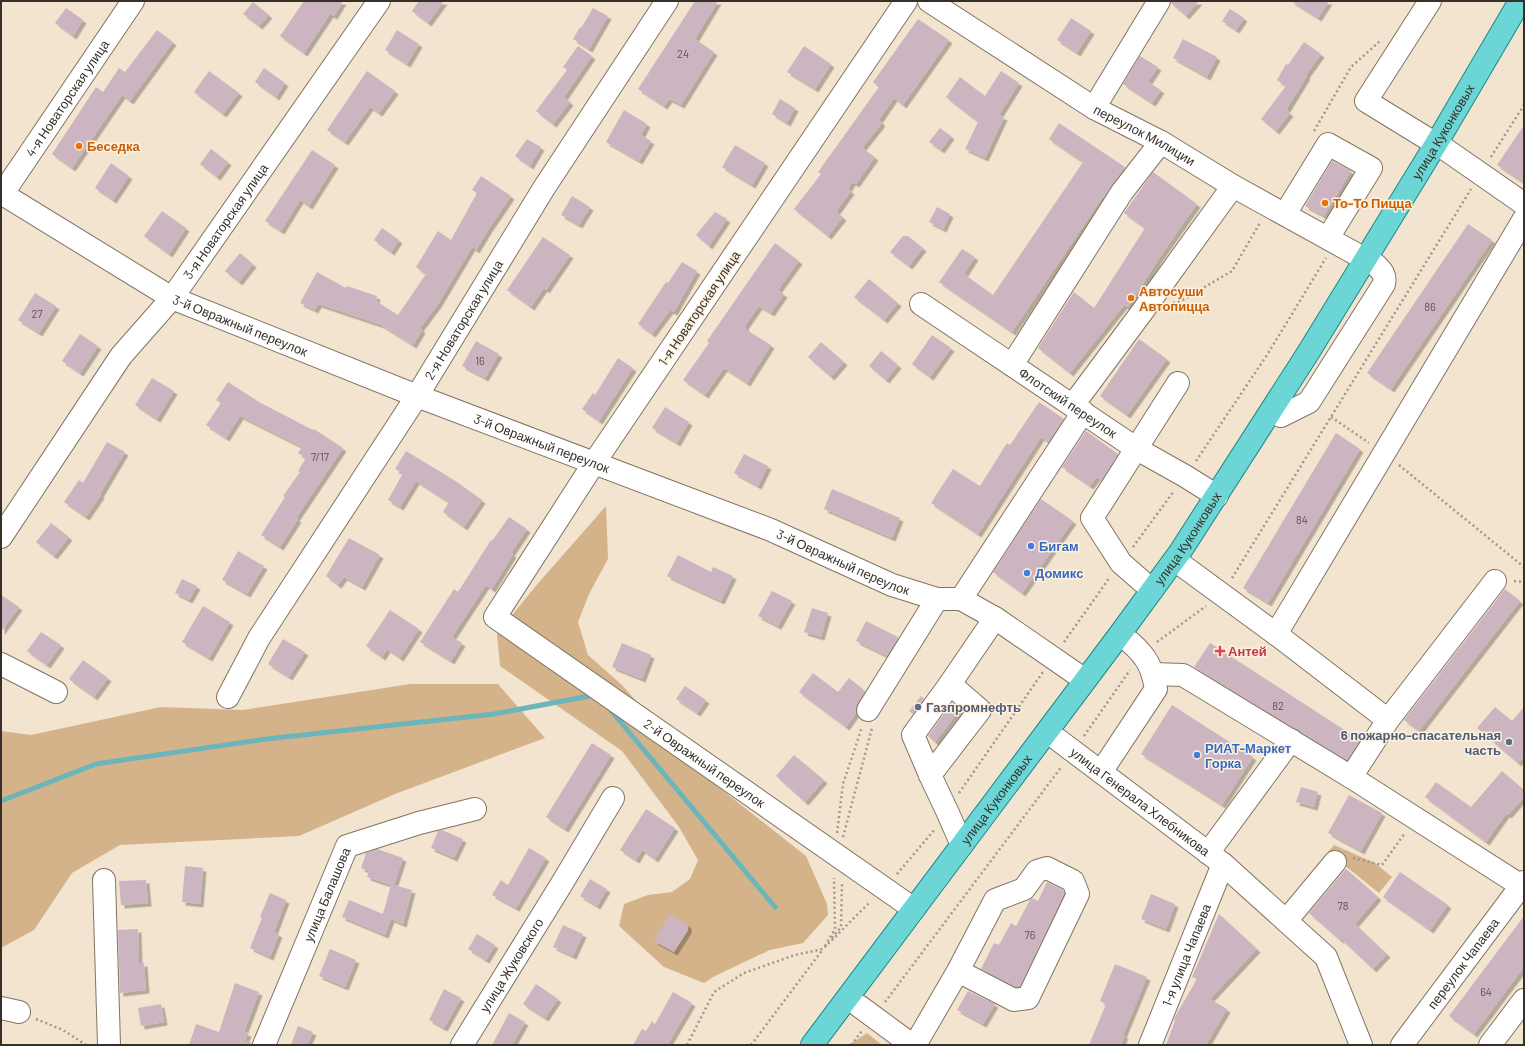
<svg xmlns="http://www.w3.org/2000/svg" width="1525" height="1046" font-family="Barlow,sans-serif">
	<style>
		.green { fill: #d4b38b }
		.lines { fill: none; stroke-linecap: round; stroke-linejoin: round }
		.stream { stroke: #6cb5bb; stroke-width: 5 }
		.building { fill: #ccb5c0; filter: url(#shadow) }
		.minor-casing { stroke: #827463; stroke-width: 24 }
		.major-casing { stroke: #198988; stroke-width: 24 }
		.path { stroke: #a29788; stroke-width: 2.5; stroke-dasharray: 2 3; stroke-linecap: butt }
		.minor { stroke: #fff; stroke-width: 22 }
		.major { stroke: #6cd5d6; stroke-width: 22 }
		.food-dot { fill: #e8710a; stroke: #fef1e2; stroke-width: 1.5 }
		.shop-dot { fill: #3f7fe0; stroke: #fef1e2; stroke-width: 1.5 }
		.health-dot { fill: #e0444e; stroke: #fef1e2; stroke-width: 1.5 }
		.service-dot { fill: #5c6f8a; stroke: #fef1e2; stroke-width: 1.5 }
		.labels { text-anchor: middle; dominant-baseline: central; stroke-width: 3; stroke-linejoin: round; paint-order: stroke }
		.number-label { font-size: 11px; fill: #5c514e }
		.street-label { font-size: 13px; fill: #363028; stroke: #fef1e2 }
		.food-label { font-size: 13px; font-weight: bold; fill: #c56008; stroke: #fef1e2; text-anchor: start }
		.shop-label { font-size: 13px; font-weight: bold; fill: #366cbe; stroke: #fef1e2; text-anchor: start }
		.health-label { font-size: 13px; font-weight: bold; fill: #be3a42; stroke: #fef1e2; text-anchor: start }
		.service-label { font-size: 13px; font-weight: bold; fill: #4e5e75; stroke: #fef1e2; text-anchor: start }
	</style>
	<defs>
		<filter id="shadow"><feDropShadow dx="3.5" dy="3.5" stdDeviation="0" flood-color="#0004"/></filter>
	</defs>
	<rect width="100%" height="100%" fill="#f3e4d0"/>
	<g class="green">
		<polygon points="606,506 608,559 589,594 578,622 588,655 622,685 698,771 806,856 827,904 828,915 803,943 770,950 713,977 704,983 664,967 619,926 624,904 648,895 672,892 690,879 698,860 679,827 622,751 500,666 497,634 534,588"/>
		<polygon points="410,684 498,684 545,738 395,794 299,836 120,845 72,873 34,930 1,948 1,731 31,735 161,707 243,710"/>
		<polygon points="1334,845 1375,863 1392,877 1379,893 1328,852"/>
		<polygon points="867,1033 882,1045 849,1045"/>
	</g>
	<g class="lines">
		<g class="stream">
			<polyline points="609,708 775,907"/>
			<polyline points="1,801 96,764 266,739 494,714 595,695"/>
		</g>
	</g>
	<g class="building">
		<polygon points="304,1 343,1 334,16 330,14 304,53 280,36"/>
		<polygon points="419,1 444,1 428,23 412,11"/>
		<polygon points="695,1 718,1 695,39 714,52 681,105 669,99 664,106 638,89"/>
		<polygon points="1171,1 1199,1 1186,16 1171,3"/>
		<polygon points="1291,1 1329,1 1318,18"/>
		<polygon points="253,2 269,15 259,26 243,14"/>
		<polygon points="66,8 83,20 73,36 55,23"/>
		<polygon points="593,8 608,16 589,49 573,39 580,27 581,28"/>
		<polygon points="1230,9 1244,18 1236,30 1222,21"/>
		<polygon points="1071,18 1091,31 1077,53 1057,40"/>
		<polygon points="918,19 949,40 903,105 894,98 879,120 882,123 862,148 875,157 856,184 852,182 848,189 851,191 836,212 843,217 828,236 794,209 821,174 818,172 879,87 873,82"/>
		<polygon points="157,30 173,42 130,101 122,95 72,168 52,154 96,87 103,92 119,68 125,72"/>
		<polygon points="397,30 419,44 407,64 385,50"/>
		<polygon points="1183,39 1217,57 1207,77 1173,58"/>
		<polygon points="1304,42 1321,54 1306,75 1307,76 1286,110 1290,113 1276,131 1261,119 1286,86 1277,80 1286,64 1288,65"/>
		<polygon points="578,46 592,56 564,97 570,102 553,124 536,111 567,70 563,67"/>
		<polygon points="804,46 831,64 815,89 787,72"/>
		<polygon points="1140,56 1158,67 1148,82 1161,90 1152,103 1123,84"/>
		<polygon points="264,68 285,83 276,97 255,82"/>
		<polygon points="209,71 239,93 223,114 194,92"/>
		<polygon points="367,71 395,91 379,113 370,107 345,142 327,130"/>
		<polygon points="1001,71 1019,83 999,115 1004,117 985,158 965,149 978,122 946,97 960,77 985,96"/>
		<polygon points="780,99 795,108 787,123 772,114"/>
		<polygon points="624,110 647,124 641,135 651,141 639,161 606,142"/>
		<polygon points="1059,123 1125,167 1103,198 1102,198 1012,332 939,282 962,249 975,257 964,274 993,295 1083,162 1049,139"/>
		<polygon points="1524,125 1524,183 1497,165"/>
		<polygon points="940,128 951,136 941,150 929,142"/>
		<polygon points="527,139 541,147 530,166 515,156"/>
		<polygon points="735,145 765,163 752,185 722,167"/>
		<polygon points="211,149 228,162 217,177 200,164"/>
		<polygon points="312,150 335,165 309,206 300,200 281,231 265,221"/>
		<polygon points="1332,161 1351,171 1324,216 1305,206"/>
		<polygon points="111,163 129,176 113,200 95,188"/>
		<polygon points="1153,172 1197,204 1162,254 1128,307 1124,305 1070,373 1038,348 1074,292 1094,308 1145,228 1124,213"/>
		<polygon points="481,176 511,196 488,230 476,250 472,247 438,304 420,328 422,330 413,345 381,325 318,304 315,310 300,303 317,272 346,288 347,286 377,296 376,301 398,315 426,274 416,267 438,231 451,240 477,193 472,190"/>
		<polygon points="572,196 590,207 579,225 561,215"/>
		<polygon points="937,207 950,214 943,229 929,222"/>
		<polygon points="162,211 186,228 169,254 144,236"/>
		<polygon points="715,212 727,219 709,246 696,235"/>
		<polygon points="1468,224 1492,240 1391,389 1367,373"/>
		<polygon points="382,228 399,240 391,252 374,240"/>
		<polygon points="903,236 908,236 923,248 909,266 890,252"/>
		<polygon points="543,237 570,255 546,290 544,288 531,307 507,290"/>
		<polygon points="775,243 799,261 778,290 784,294 771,313 759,306 745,326 746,327 745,329 771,345 747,383 724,368 705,395 683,380 709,343 707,341"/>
		<polygon points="240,253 253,264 239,282 225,271"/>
		<polygon points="682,262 697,271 674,312 670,310 652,334 638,324 666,282 668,283"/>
		<polygon points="869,279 898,303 884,320 854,297"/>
		<polygon points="35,293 56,306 39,333 18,320"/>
		<polygon points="80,334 98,346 80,373 62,361"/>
		<polygon points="932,335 951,348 930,377 912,364"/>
		<polygon points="1139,339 1167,359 1127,415 1100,396"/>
		<polygon points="476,341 499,354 485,378 462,366"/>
		<polygon points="821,342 844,362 831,377 808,357"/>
		<polygon points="881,351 898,365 886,380 869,366"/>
		<polygon points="618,358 633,368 599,421 582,409 593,393 595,395"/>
		<polygon points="152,378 174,391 157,419 135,405"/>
		<polygon points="228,382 259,402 313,430 314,429 343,448 296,518 298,519 280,547 261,535 285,497 283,496 300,472 298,471 306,458 298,453 302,447 240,416 226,438 206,425 221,403 216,400"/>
		<polygon points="1039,402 1064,419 1048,442 1041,437 978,534 931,503 953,469 980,486 1007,443 1010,445"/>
		<polygon points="665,407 689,422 677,443 652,428"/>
		<polygon points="1086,431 1118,454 1101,481 1097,477 1090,486 1062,467"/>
		<polygon points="1336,433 1360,449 1268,603 1243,588"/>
		<polygon points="107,442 125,452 100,494 101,495 86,517 64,502 79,480 83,483"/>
		<polygon points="406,451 454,480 482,500 464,527 443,512 449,502 416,481 400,507 388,500 403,473 395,469"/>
		<polygon points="744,454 768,466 758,486 734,473"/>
		<polygon points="832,489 900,518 892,538 824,509"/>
		<polygon points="1041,499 1073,521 1022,593 993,572"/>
		<polygon points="509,517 527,529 511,553 513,554 492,589 486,585 452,637 462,643 451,661 420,642 454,589 458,592 491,540 492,541"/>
		<polygon points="51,523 69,537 54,556 36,542"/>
		<polygon points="349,538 380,555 362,587 344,577 338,585 326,576"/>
		<polygon points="238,551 264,566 247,594 222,580"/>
		<polygon points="678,555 711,572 713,567 733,576 721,601 667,576"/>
		<polygon points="182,579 197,586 189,600 175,593"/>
		<polygon points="1505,589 1520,601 1419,731 1404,720"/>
		<polygon points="772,591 792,601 778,626 758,616"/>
		<polygon points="1,595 19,607 1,632"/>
		<polygon points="203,606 230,622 209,658 182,642"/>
		<polygon points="812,608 828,613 821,637 804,632"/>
		<polygon points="390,610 419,629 400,658 387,649 382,657 366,646"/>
		<polygon points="866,621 898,637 887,656 856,641"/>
		<polygon points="41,632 61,645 47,665 27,651"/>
		<polygon points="283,639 305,652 289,677 268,664"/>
		<polygon points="622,643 651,655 642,679 612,667"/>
		<polygon points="1210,643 1360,740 1347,760 1194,667"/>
		<polygon points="83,660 108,678 94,697 69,679"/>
		<polygon points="813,673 838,692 849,678 865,691 857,704 856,713 846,727 799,692"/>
		<polygon points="685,686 706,700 697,713 676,699"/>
		<polygon points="921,696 924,699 913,714 909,711"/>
		<polygon points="952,703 960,709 935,742 928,736"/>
		<polygon points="1172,705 1253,757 1222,805 1141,754"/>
		<polygon points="1495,707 1512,721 1524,707 1524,756 1518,763 1477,728"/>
		<polygon points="592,743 611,755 565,829 546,817"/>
		<polygon points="794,755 824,780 805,802 776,776"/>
		<polygon points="1502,771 1524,790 1524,797 1508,815 1506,814 1486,842 1425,797 1436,782 1471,807"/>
		<polygon points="1301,787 1318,792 1314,807 1296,802"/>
		<polygon points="1349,795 1382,813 1361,851 1328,833"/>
		<polygon points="646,809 675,828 655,859 642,850 636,860 620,850"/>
		<polygon points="442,830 463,839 454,858 431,848 438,831"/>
		<polygon points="529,848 546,858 516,908 492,895 501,880 508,885"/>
		<polygon points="377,849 403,858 394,885 412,890 403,924 391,919 385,935 342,917 349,900 383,914 391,885 367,877 369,871 361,868 366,853"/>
		<polygon points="185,866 203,868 200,904 182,902"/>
		<polygon points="1346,869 1378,897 1355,924 1387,954 1373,969 1341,939 1340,940 1309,913"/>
		<polygon points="1400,872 1448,905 1430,930 1383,897"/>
		<polygon points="590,879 607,889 597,906 580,896"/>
		<polygon points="146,880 148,903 121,905 119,881"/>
		<polygon points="1047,882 1063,890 1064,893 1020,987 1016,987 981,969 994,943 999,945 1011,923 1016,926 1030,900 1032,898 1038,901"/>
		<polygon points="270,893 286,900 274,932 279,934 270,957 250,948 262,918 260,917"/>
		<polygon points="1151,894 1175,904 1166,929 1141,919"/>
		<polygon points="670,914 688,925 688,930 674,952 654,941"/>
		<polygon points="1219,914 1257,949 1210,999 1227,1009 1206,1045 1166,1045 1175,1021 1174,1020 1176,1015 1197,979 1192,977"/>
		<polygon points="1524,916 1524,967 1474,1034 1449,1016"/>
		<polygon points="563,925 583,934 573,956 553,947"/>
		<polygon points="138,929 139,963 144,963 146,990 120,993 118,930"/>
		<polygon points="477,934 495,945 486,960 468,949"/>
		<polygon points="330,949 356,960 345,987 319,976"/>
		<polygon points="1115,964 1147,977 1123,1035 1125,1035 1121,1045 1089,1045 1106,1004 1100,1001"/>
		<polygon points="235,983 259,992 244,1032 248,1033 245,1041 251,1042 250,1045 189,1045 196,1024 219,1032"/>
		<polygon points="536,984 558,999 545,1018 523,1004"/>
		<polygon points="444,989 461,998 444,1028 429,1020"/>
		<polygon points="968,991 995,1004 983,1024 957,1010"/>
		<polygon points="673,992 692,1003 668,1044 670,1045 633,1045 642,1029 646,1031 652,1021 655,1024"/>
		<polygon points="161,1004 164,1022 141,1026 138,1008"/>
		<polygon points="509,1013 525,1022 512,1045 492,1045"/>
		<polygon points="298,1026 313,1032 307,1045 291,1045"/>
	</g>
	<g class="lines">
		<defs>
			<g id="minor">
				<path id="s1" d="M 906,1 L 594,463 L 495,617 L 914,909"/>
				<path id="s2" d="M 929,1 L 1094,108 L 1161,142 L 1233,186 L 1365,259"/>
				<polyline points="1430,1 1366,101 1436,144"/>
				<polyline points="1094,108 1159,1"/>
				<polyline points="1445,149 1524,204"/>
				<path id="s3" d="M 1,193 L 172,298 L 417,396 L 771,530 L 892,585 L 937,599 L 961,599 L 995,618 L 1085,680"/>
				<path id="s4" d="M 1,196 L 133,1"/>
				<polyline points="1285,214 1328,144 1371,168 1328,238"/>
				<path id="s5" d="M 921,304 L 1137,449 L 1185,476 L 1217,496"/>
				<polyline points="1012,365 1122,192 1161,142"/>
				<polyline points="1073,405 1142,312 1233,186"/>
				<path d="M 1281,416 L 1309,402 L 1384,284 C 1386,275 1382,271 1376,265"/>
				<path id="s6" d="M 1,537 L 121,356 L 172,298 L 379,1"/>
				<polyline points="1183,566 1276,634 1388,720"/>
				<polyline points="1495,581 1388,720 1351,777 1520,885"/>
				<polyline points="1152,590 1121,563 1092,518 1178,383"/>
				<polyline points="961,599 1083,412"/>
				<polyline points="1276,634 1524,219"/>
				<polyline points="1,664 56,692"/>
				<polyline points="1153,674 1183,675 1351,777"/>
				<path id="s7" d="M 228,697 L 259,638 L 417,396 L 544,188 L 667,1"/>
				<polyline points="868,710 937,599"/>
				<path id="s8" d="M 1057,739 L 1223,864 L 1326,957 L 1361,1045"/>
				<path d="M 1101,772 L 1156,689 C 1152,667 1147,657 1130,642"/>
				<polyline points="930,775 913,735 950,684"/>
				<polyline points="962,845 947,811 930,775 980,710 950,684 995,618"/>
				<polyline points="1208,853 1291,740"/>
				<polyline points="104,880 109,1045"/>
				<polyline points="1286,921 1335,862"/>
				<polyline points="859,1006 912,1045"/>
				<polyline points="1,1008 19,1012"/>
				<path id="s9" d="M 264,1045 L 347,846 L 419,823 L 475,809"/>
				<path id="s10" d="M 462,1045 L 561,885 L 613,798"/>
				<polyline points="915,1045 958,971 995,900 1024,889 1037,871 1047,868 1073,881 1078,894 1028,998 1014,1000 958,971"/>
				<path id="s11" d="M 1150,1045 L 1223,864"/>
				<path id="s12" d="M 1402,1045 L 1524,882"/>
				<polyline points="1490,1045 1524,1000"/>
			</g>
			<g id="major">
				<path id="s13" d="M 812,1045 L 1120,634 L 1180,552 L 1308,353 L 1436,144 L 1520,1"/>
			</g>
		</defs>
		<use href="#minor" class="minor-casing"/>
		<use href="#major" class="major-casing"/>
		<g class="path">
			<polyline points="1314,131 1351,67 1380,41"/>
			<polyline points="1491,157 1524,105"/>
			<polyline points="1173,303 1181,301 1232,271 1261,221"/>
			<polyline points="1331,417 1369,443"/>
			<polyline points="1196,461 1267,355 1326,258"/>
			<polyline points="1399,465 1524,567"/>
			<polyline points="1133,547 1174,491"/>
			<polyline points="1232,578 1471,189"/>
			<polyline points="1514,581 1524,582"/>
			<polyline points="1064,642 1110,577"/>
			<polyline points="1157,642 1206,606"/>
			<polyline points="1084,736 1130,670"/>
			<polyline points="959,793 1043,672"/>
			<polyline points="837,833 843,784 862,727"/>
			<polyline points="843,837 872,728"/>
			<polyline points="1353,858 1382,865 1405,833"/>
			<polyline points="897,874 935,829"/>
			<polyline points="832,938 841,927 842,882"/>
			<polyline points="825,946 835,929 834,878"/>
			<polyline points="885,1002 1062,766"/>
			<polyline points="36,1019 63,1030 86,1045"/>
			<polyline points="687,1045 714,992 744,973 795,955 823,949 870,902"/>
			<polyline points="751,1045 823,949"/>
			<polyline points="851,1045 862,1031"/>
		</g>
		<use href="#minor" class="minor"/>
		<use href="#major" class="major"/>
	</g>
	<g class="food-dot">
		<circle cx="79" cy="146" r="4"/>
		<circle cx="1325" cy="203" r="4"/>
		<circle cx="1131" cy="298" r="4"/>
	</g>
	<g class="shop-dot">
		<circle cx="1031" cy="546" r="4"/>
		<circle cx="1027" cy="573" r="4"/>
		<circle cx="1197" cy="755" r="4"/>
	</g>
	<path class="health-dot" d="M1218 645h4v4h4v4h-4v4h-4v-4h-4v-4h4z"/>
	<g class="service-dot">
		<circle cx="918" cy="707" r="4"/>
		<circle cx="1509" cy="742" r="4"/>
	</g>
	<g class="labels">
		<g class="number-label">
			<text x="683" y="53">24</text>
			<text x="1430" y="306">86</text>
			<text x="37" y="313">27</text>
			<text x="480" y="360">16</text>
			<text x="320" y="456">7/17</text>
			<text x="1302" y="519">84</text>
			<text x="1278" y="705">82</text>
			<text x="1343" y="905">78</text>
			<text x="1030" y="934">76</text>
			<text x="1486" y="991">64</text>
		</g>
		<g class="street-label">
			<text stroke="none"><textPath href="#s4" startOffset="118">4-я Новаторская улица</textPath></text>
			<text stroke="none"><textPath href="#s13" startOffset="1111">улица Куконковых</textPath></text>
			<text stroke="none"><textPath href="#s2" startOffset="254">переулок Милиции</textPath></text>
			<text stroke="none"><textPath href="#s6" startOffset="388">3-я Новаторская улица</textPath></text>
			<text transform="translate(699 308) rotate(-56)">1-я Новаторская улица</text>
			<text stroke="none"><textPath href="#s7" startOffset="445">2-я Новаторская улица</textPath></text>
			<text stroke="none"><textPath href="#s3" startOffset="274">3-й Овражный переулок</textPath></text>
			<text stroke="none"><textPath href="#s5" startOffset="177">Флотский переулок</textPath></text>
			<text stroke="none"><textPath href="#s3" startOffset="598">3-й Овражный переулок</textPath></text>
			<text stroke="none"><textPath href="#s13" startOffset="631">улица Куконковых</textPath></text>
			<text stroke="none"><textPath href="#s3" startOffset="922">3-й Овражный переулок</textPath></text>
			<text stroke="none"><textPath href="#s1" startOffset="996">2-й Овражный переулок</textPath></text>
			<text stroke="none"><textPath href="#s13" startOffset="307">улица Куконковых</textPath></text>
			<text stroke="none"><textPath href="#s8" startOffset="104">улица Генерала Хлебникова</textPath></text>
			<text stroke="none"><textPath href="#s9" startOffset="163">улица Балашова</textPath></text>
			<text stroke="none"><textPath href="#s11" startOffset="97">1-я улица Чапаева</textPath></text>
			<text stroke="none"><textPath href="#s12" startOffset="102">переулок Чапаева</textPath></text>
			<text stroke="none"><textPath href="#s10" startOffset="94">улица Жуковского</textPath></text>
		</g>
		<g class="food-label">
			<text x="87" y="146">Беседка</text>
			<text x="1333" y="203">То-То Пицца</text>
			<text x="1139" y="291">Автосуши<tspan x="1139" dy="15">Автопицца</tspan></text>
		</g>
		<g class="shop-label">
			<text x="1039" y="546">Бигам</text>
			<text x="1035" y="573">Домикс</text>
			<text x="1205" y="748">РИАТ-Маркет<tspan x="1205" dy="15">Горка</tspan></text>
		</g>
		<g class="health-label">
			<text x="1228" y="651">Антей</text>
		</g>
		<g class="service-label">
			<text x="926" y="707">Газпромнефть</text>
			<text x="1501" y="735" text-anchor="end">6 пожарно-спасательная<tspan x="1501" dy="15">часть</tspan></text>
		</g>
	</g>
	<rect width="1525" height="1046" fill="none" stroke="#363028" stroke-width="4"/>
</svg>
